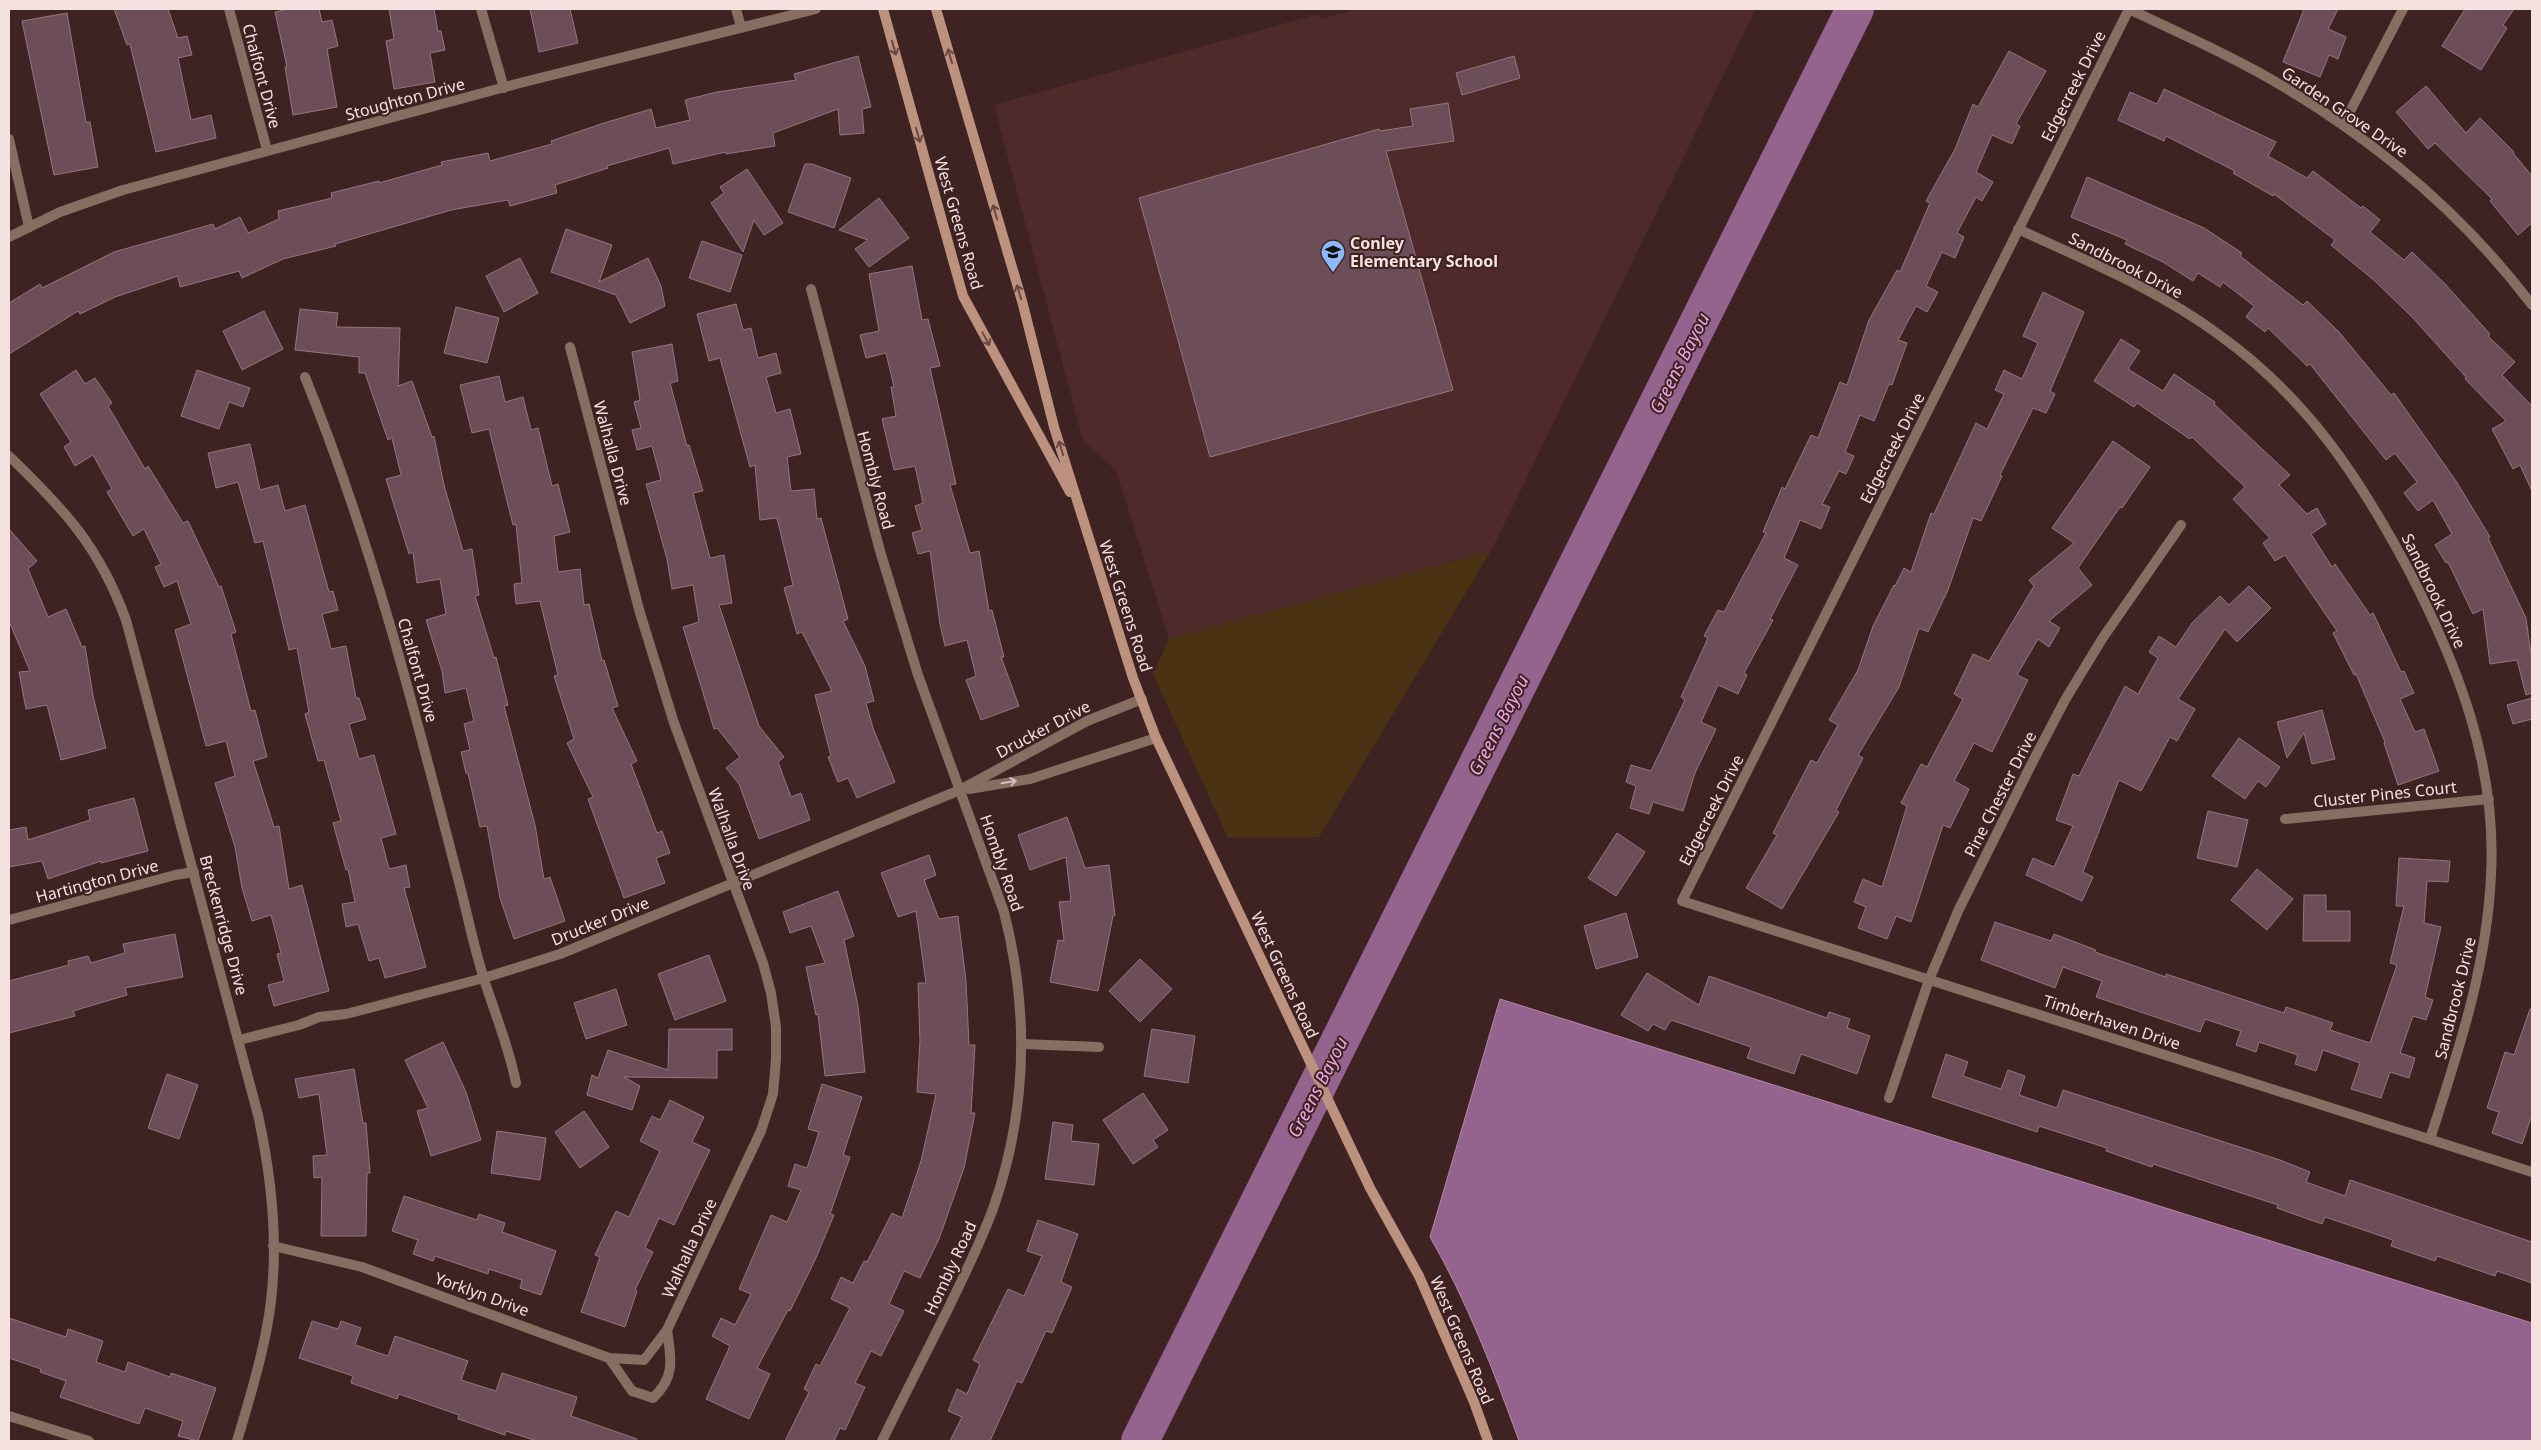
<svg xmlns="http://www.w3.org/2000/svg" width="2541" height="1450" font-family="'Noto Sans',sans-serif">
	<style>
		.built { fill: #4e2b2a }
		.green { fill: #4b3213 }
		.water { fill: #95648e; stroke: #b28aa7 }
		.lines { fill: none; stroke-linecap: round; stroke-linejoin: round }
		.river { stroke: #95648e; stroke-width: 38 }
		.building { fill: #6d4e58; stroke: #967580 }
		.street { stroke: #886d62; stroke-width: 10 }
		.secondary { stroke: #bc927f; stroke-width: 10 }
		.oneway { stroke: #6b4943 }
		.oneway2 { stroke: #d4beba }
		.labels { text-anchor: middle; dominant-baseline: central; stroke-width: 4; stroke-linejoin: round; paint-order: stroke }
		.street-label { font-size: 16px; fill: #f5e1e0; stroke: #3f2222 }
		.poi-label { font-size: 16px; font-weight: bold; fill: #f5e1e0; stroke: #3f2222; text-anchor: start }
		.water-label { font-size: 18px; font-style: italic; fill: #f0a8e5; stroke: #3f2222 }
	</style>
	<rect width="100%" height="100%" fill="#3f2222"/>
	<polygon class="built" points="1358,9 1756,9 1491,551 1169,639 1116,470 1083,441 994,105 1318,14 1320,19"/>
	<polygon class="green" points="1491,551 1319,837 1228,838 1153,674 1169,639"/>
	<path class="water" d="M 1500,999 L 2532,1323 L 2532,1441 L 1519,1441 C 1494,1372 1467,1301 1430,1237 Z"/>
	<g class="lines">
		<polyline class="river" points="1140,1441 1855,9"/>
	</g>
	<g class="building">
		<polygon points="114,9 168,9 178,38 187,36 192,55 178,58 191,120 211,115 216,138 156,152 130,44 127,45"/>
		<polygon points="290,9 319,9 322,22 332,20 338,46 327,49 337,107 293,115 285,67 287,67 275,12"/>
		<polygon points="389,9 434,9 438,31 441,31 445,50 430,53 435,82 394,89 386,41 394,39"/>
		<polygon points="530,9 570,9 578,43 539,52"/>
		<polygon points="2304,9 2338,9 2328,29 2346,37 2338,59 2329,55 2320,77 2283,62"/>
		<polygon points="2465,9 2514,9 2503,25 2507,28 2481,70 2442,46"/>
		<polygon points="67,13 86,122 90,122 98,167 54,175 22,21"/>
		<polygon points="2009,51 2046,71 2016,124 2020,126 2012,144 1992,135 1976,172 1993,182 1982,201 1976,197 1957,233 1964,237 1955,258 1942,252 1926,286 1938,292 1927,312 1916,306 1898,340 1907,343 1892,385 1889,384 1874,421 1860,415 1845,452 1854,456 1846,474 1839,471 1822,504 1830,507 1821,529 1800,520 1784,558 1798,565 1770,619 1773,620 1744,673 1747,675 1738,694 1718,685 1701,722 1716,729 1695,773 1683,811 1653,802 1649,814 1630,808 1636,786 1626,782 1631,765 1651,771 1685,700 1681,697 1708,638 1704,636 1718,610 1724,612 1766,533 1763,532 1782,487 1785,489 1811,435 1818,438 1840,382 1847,385 1869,320 1897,270 1900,272 1930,203 1926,201 1955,149 1973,104 1978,107"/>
		<polygon points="858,56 871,107 862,109 864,133 840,135 838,109 773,133 775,146 726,154 726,152 673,164 669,148 607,166 608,168 555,185 557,193 510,206 508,200 451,210 335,244 336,246 283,259 242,278 239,271 180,287 178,276 115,297 80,314 78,311 9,354 9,303 40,284 42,288 114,252 213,224 215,229 240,217 248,233 279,219 278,211 332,198 331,193 379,181 379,183 442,165 441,162 488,153 490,161 552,144 551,141 604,123 651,109 656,128 690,120 685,100 717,92 796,80 794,74"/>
		<polygon points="1514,56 1520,78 1462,95 1456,73"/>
		<polygon points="2426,86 2466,133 2480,118 2514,152 2513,153 2532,176 2532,223 2518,235 2490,201 2492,199 2435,143 2428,149 2396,112"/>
		<polygon points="2164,89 2276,142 2268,156 2307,178 2313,171 2361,208 2363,206 2380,220 2370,232 2404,260 2412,252 2445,284 2490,334 2488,336 2515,362 2502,375 2532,406 2532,491 2520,465 2513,469 2492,429 2506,421 2465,379 2466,377 2413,318 2375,281 2331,245 2335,240 2274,194 2273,196 2233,173 2235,171 2166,136 2164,141 2118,120 2130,92 2157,104"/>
		<polygon points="1448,103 1454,141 1386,151 1453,390 1210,457 1139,198 1379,129 1380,131 1413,126 1410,109"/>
		<polygon points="805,164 812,164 851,178 834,228 788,212"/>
		<polygon points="747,169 783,223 764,235 754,220 743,252 711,203 724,193 720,187"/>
		<polygon points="2087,177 2204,228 2242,253 2240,256 2303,305 2307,301 2339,332 2391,395 2394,393 2456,481 2490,537 2488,538 2526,618 2532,661 2532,693 2526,695 2517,660 2490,664 2483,609 2473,614 2448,562 2446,563 2435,545 2452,534 2433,500 2418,511 2404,493 2417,482 2395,453 2386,460 2310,364 2307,366 2268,328 2265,332 2246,317 2254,306 2223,282 2220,287 2198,273 2193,281 2163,262 2125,244 2127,240 2071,217"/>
		<polygon points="879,198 909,238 869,267 855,249 868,240 839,230"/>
		<polygon points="566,229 612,245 599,282 648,258 661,286 665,306 630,323 616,295 551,272"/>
		<polygon points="702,241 742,255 730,292 689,278"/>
		<polygon points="520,258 538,293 504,312 486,276"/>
		<polygon points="912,266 922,320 928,319 940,366 930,368 956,484 950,485 970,553 979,551 989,611 992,610 1004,657 1001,657 1019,706 981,720 966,680 976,676 967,640 945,646 940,624 930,551 918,554 912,533 922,530 915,506 923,503 915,466 894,470 882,419 896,416 891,387 894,387 886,353 866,358 860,335 879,331 869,274"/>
		<polygon points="2043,292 2084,312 2050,391 2055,394 2046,413 2033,408 2000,475 2002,476 1981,521 1973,518 1948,590 1928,632 1919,628 1899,687 1858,755 1863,758 1836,810 1839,812 1782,909 1746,888 1777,835 1773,833 1811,760 1817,763 1838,725 1829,720 1858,670 1873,626 1894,585 1895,586 1904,568 1911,572 1931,513 1934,514 1976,423 1987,429 2004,394 1995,390 2004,370 2022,379 2038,343 2023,336"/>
		<polygon points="736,304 743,330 751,328 758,358 776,353 781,373 766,377 776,413 790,409 801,454 787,457 791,491 814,489 817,519 821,518 848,619 843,621 865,666 874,701 866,703 873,728 895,782 857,798 848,778 838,782 828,757 831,756 815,695 832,691 802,632 797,634 784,588 793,585 777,518 760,520 755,465 750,467 720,358 709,361 697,314"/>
		<polygon points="456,307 499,318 487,363 444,353"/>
		<polygon points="300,309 338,313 336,327 400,328 398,386 412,381 432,437 434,436 444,485 463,551 472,549 479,595 475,596 494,658 496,657 508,705 504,706 535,825 544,879 550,877 565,921 514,939 500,898 487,826 480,827 468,773 466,773 461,752 470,750 464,724 474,721 466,688 445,693 442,671 426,620 446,614 440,579 417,583 413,552 409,554 386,479 401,475 392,438 388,440 365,373 359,373 359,357 295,350"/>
		<polygon points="264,311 283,349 242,370 223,331"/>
		<polygon points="2121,339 2140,351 2128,369 2163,391 2174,374 2215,402 2214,404 2290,475 2279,485 2307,514 2317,508 2326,524 2311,534 2332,567 2335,564 2370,615 2373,613 2401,672 2404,671 2414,693 2400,699 2415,732 2424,729 2439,771 2398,785 2384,743 2385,742 2356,674 2354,675 2333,633 2337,631 2285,555 2275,561 2263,543 2270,538 2233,499 2245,487 2192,437 2190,439 2137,403 2134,407 2094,381"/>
		<polygon points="672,344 678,381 670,383 687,446 689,445 703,491 693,493 710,558 724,555 732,603 719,605 759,726 784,757 778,762 791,797 801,793 810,820 759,839 739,784 726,768 740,757 717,728 714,729 683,627 699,622 693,585 672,589 667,559 646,484 661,480 652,446 637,450 632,430 641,428 634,402 640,400 632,352"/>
		<polygon points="76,370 85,384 95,378 112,403 108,406 145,469 148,466 183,523 188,521 219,587 221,586 236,632 231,634 251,711 255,710 267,757 253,761 274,827 279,826 289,889 302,885 329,991 274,1006 268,985 284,981 277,954 281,953 271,915 252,921 242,888 235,847 215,783 235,776 226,741 206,746 175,630 191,624 177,581 164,587 155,567 161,564 144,529 133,536 107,492 112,489 93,455 75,466 64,447 71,442 40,394"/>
		<polygon points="197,370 250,388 243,407 229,402 219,429 181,416"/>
		<polygon points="499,376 505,402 523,397 531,430 538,428 552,486 558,484 570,532 554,536 558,572 580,569 584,605 589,604 602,661 604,660 618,706 612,708 637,761 631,764 657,833 662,831 670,853 656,858 665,883 624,898 588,799 593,797 567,743 574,739 554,676 558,675 540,601 516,604 514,584 522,583 516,524 513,525 489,429 472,433 460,385"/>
		<polygon points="2113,441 2150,467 2122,508 2120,507 2078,568 2092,585 2049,621 2060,628 2049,647 2038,639 2017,675 2028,680 1992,752 1974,743 1954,781 1969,789 1950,828 1943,825 1911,922 1896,916 1887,939 1858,928 1866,907 1854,902 1863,879 1882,887 1907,806 1901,803 1921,764 1927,767 1963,699 1954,694 1973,654 1989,661 2034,586 2029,580 2074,543 2052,528"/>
		<polygon points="250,444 260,490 278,485 285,511 305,505 329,592 333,591 338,610 322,614 331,649 346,646 356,698 359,698 366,719 349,724 359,759 374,755 396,834 381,838 389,869 406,865 410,887 404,888 426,967 385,978 379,958 369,961 358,924 346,927 342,904 355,902 348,869 346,870 333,823 341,821 324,760 318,761 305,714 309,712 297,648 289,650 263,541 255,543 238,482 216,488 208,453"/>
		<polygon points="9,529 37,561 28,569 48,617 66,609 82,647 85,646 93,696 106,748 61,760 47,705 26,709 19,672 30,671 9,621"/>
		<polygon points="2249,586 2271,608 2237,642 2225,629 2178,699 2195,709 2177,741 2170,737 2141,791 2119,780 2083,872 2093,877 2082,901 2026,875 2033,858 2054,867 2073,826 2056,820 2073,774 2079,776 2125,686 2138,694 2158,658 2149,652 2159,636 2176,647 2192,623 2220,596 2229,605"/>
		<polygon points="2532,698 2532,719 2513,724 2507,705"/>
		<polygon points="2322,710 2335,759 2312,764 2304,733 2287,758 2277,722"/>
		<polygon points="2239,738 2280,767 2266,787 2258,781 2245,799 2212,776"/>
		<polygon points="134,798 148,851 101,863 101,861 48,879 42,861 9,867 9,830 26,827 28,840 90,820 88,810"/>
		<polygon points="2208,811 2248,820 2237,867 2197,858"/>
		<polygon points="1067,817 1085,868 1109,865 1115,915 1113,916 1098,991 1050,982 1058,940 1064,941 1059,902 1071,901 1066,857 1030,870 1018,835"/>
		<polygon points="1617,833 1645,852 1616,896 1588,878"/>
		<polygon points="929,855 936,875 924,880 939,919 958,916 966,981 969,1045 975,1045 971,1113 975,1113 964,1168 939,1239 920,1278 904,1271 889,1304 904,1311 881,1356 871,1351 855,1383 865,1387 845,1430 840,1428 834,1441 785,1441 809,1392 804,1389 816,1364 820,1366 850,1308 831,1299 841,1277 853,1283 864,1261 867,1262 892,1213 902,1218 921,1161 936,1094 917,1092 920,1041 918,983 926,983 916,911 898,917 881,873"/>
		<polygon points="2399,858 2450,861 2448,882 2427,881 2424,923 2441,927 2425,997 2433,1000 2426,1020 2413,1016 2400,1053 2415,1058 2409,1078 2390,1072 2381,1098 2351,1089 2360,1063 2323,1050 2316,1071 2295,1064 2298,1055 2259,1042 2256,1052 2236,1045 2241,1031 2205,1019 2200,1032 2096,997 2102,981 2063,967 2055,988 1981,960 1995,922 2051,941 2054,934 2096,950 2095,952 2166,977 2166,974 2284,1013 2286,1007 2333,1023 2330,1030 2370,1043 2397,965 2390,963 2404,906 2396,906"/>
		<polygon points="2257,869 2293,899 2267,930 2231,900"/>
		<polygon points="838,891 854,936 844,940 858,1006 865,1072 825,1076 818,1014 816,1015 806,967 825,963 811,926 790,933 783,912"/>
		<polygon points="2304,895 2326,895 2326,911 2350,911 2350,941 2303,941"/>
		<polygon points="1626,913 1638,957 1596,969 1584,926"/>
		<polygon points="175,934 183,977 125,988 127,995 73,1011 75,1016 9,1033 9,981 69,965 68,961 88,956 91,963 125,953 123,944"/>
		<polygon points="709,955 726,1001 675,1020 658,974"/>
		<polygon points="1140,959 1172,989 1140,1022 1109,991"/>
		<polygon points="1647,973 1699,1005 1709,976 1827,1018 1829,1012 1850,1019 1847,1028 1870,1036 1857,1074 1801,1054 1794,1074 1747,1058 1751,1047 1671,1020 1665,1030 1653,1024 1648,1031 1621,1015"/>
		<polygon points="616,989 627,1025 586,1039 574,1003"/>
		<polygon points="2530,1009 2532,1009 2532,1115 2522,1144 2492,1133 2499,1112 2487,1108 2505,1052 2514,1055"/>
		<polygon points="669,1029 732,1029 732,1050 717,1050 717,1078 624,1077 640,1086 632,1110 587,1095 592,1075 598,1078 608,1050 668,1070"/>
		<polygon points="1152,1029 1195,1036 1188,1083 1144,1076"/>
		<polygon points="443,1042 466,1092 481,1140 431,1156 417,1111 428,1108 405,1060"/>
		<polygon points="1946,1054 1968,1062 1963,1076 2001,1089 2008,1070 2025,1076 2019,1095 2057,1108 2063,1090 2280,1160 2310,1172 2306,1182 2345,1196 2350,1180 2532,1242 2532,1283 2497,1271 2495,1276 2437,1256 2435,1261 2391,1246 2393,1240 2325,1217 2322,1224 2277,1208 2278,1205 2153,1164 2152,1167 2106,1151 2107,1148 2039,1126 2037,1132 1932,1097"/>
		<polygon points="354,1069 363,1123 366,1123 370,1173 367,1173 366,1236 321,1236 322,1177 314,1178 313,1156 327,1155 319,1094 299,1098 295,1079"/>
		<polygon points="167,1074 198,1085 179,1139 148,1128"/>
		<polygon points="822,1084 862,1097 843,1155 850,1157 830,1214 834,1215 815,1260 790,1311 788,1310 757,1368 770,1374 749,1419 706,1399 730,1346 712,1336 721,1318 735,1325 751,1294 739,1289 771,1215 787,1222 801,1190 788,1186 795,1164 807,1168 819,1132 808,1129"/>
		<polygon points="1143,1093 1168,1130 1153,1140 1158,1147 1133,1164 1103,1120"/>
		<polygon points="670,1100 704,1117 692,1142 710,1150 674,1225 659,1218 645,1248 653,1252 635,1290 637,1291 625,1327 581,1312 600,1257 595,1255 616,1211 629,1217 660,1151 640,1141 652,1116 660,1120"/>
		<polygon points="584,1111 609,1147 580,1168 555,1132"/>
		<polygon points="1053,1122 1073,1125 1071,1141 1099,1144 1094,1185 1045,1179"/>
		<polygon points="497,1131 546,1138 540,1180 491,1173"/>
		<polygon points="404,1196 477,1220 479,1214 505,1223 502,1232 556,1251 541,1295 520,1288 522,1280 489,1269 488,1274 435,1256 433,1261 413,1254 418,1240 392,1231"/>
		<polygon points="1038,1220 1078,1234 1061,1282 1072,1287 1052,1333 1046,1331 1022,1383 1017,1381 990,1441 950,1441 962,1417 948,1411 957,1389 967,1394 980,1364 973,1360 1008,1289 1024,1296 1042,1256 1027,1251"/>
		<polygon points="9,1318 66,1337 68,1329 103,1341 96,1362 125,1372 128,1362 170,1377 171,1373 216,1388 198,1441 178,1436 183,1421 145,1408 139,1424 60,1397 66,1381 40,1372 41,1369 9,1358"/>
		<polygon points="312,1321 338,1329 341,1321 361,1328 355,1345 388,1356 395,1336 468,1361 461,1380 496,1391 502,1373 577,1397 571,1416 637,1439 637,1441 537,1441 506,1431 505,1435 458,1419 459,1415 399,1394 397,1399 351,1383 353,1376 299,1358"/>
	</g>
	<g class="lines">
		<g class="street">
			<polyline points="229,9 267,150"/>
			<polyline points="481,9 504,88"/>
			<polyline points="736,9 741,27"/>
			<polyline points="2129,9 1682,901 2532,1172"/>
			<path d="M 2129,9 C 2181,34 2234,57 2284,87 C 2381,145 2464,215 2532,305"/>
			<polyline points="2343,125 2403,9"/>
			<polyline points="9,139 29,227"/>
			<path d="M 2018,229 C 2087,261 2157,289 2218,334 C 2306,397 2358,475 2408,569 C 2458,665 2497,765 2491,875 C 2487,967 2458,1052 2430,1139"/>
			<polyline points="9,237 60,212 123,190 520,83 816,9"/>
			<path d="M 811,289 L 880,551 L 918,675 L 1004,912 C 1029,1010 1027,1110 994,1206 C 981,1242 963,1278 946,1313 C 925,1355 903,1398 882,1441"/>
			<path d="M 305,377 C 373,544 417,719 462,894 C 469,922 475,951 484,979 C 495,1014 509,1047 516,1083"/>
			<path d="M 9,456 C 64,509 99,546 126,620 L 258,1115 C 273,1183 280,1258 267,1327 C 260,1366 248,1404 237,1441"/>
			<polyline points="969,789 1030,779 1156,738"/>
			<polyline points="2285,819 2489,799"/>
			<polyline points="9,920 175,875 194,872"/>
			<polyline points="239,1040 299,1025 319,1017 346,1014 484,978 560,954 960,790 1087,721 1142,699"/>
			<polyline points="1022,1044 1099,1047"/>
			<polyline points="1889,1098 1929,980 1959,909 2031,765 2065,700 2102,639 2181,525"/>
			<polyline points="273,1246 362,1267 609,1358 644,1360 667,1330 761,1131 773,1094 776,1059 776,1027 771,993 763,963 674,723 640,613 570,347"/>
			<path d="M 609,1358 L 632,1391 L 653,1398 C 676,1377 671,1358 667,1330"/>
			<polyline points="9,1416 89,1441"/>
		</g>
		<g class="secondary">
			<polyline points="883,9 963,296 1070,492"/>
			<polyline points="936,9 1022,301 1054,427 1133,678 1156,738 1370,1188 1419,1276 1474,1402 1488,1441"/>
		</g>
	</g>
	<defs><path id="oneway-shaft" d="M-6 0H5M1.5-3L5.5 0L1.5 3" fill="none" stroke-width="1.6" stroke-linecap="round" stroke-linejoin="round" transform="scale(1.25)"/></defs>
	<g class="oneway">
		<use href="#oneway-shaft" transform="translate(894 48) rotate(74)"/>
		<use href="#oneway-shaft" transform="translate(950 56) rotate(-106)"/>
		<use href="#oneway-shaft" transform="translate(918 135) rotate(74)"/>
		<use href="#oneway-shaft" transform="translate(995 212) rotate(-106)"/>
		<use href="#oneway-shaft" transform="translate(1019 292) rotate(-107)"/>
		<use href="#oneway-shaft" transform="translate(986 339) rotate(62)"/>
		<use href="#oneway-shaft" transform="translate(1061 448) rotate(-107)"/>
	</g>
	<use class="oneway2" href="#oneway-shaft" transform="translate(1009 782) rotate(-9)"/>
	<defs>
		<symbol id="school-pin" viewBox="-11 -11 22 30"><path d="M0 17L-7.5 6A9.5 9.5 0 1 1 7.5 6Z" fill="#8db9fc" stroke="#3f2222"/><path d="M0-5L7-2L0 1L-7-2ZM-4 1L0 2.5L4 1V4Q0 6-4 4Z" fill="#111"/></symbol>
	</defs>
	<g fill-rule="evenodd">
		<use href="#school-pin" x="1319" y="238" width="28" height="38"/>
	</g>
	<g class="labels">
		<g class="street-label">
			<text transform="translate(262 76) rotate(75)">Chalfont Drive</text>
			<text transform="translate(2073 86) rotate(-63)">Edgecreek Drive</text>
			<text transform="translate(405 99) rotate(-15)">Stoughton Drive</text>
			<text transform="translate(2345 112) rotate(34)">Garden Grove Drive</text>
			<text transform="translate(959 223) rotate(74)">West Greens Road</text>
			<text transform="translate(2126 265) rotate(27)">Sandbrook Drive</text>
			<text transform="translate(1892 448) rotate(-63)">Edgecreek Drive</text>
			<text transform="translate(613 453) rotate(75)">Walhalla Drive</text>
			<text transform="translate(876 480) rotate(75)">Hombly Road</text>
			<text transform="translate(2434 591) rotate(64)">Sandbrook Drive</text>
			<text transform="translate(1126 606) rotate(72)">West Greens Road</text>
			<text transform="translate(418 670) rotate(74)">Chalfont Drive</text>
			<text transform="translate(1043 729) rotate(-28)">Drucker Drive</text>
			<text transform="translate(2000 794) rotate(-63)">Pine Chester Drive</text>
			<text transform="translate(2385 794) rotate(-6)">Cluster Pines Court</text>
			<text transform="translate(1711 810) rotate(-63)">Edgecreek Drive</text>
			<text transform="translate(732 839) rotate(70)">Walhalla Drive</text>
			<text transform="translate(1002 863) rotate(71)">Hombly Road</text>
			<text transform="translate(97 881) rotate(-15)">Hartington Drive</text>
			<text transform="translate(600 921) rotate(-22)">Drucker Drive</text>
			<text transform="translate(224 925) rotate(75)">Breckenridge Drive</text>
			<text transform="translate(1285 975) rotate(65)">West Greens Road</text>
			<text transform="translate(2455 998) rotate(-76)">Sandbrook Drive</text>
			<text transform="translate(2112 1022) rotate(18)">Timberhaven Drive</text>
			<text transform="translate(689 1248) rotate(-65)">Walhalla Drive</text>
			<text transform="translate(950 1268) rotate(-65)">Hombly Road</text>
			<text transform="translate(482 1294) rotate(20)">Yorklyn Drive</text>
			<text transform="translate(1462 1340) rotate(67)">West Greens Road</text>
		</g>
		<g class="poi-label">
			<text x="1350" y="243">Conley<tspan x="1350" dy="18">Elementary School</tspan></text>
		</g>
		<g class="water-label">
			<text transform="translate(1679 363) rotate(-63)">Greens Bayou</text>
			<text transform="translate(1498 725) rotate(-63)">Greens Bayou</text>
			<text transform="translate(1317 1087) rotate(-63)">Greens Bayou</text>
		</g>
	</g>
	<rect width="2541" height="1450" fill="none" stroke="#f5e1e0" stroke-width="20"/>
</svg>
